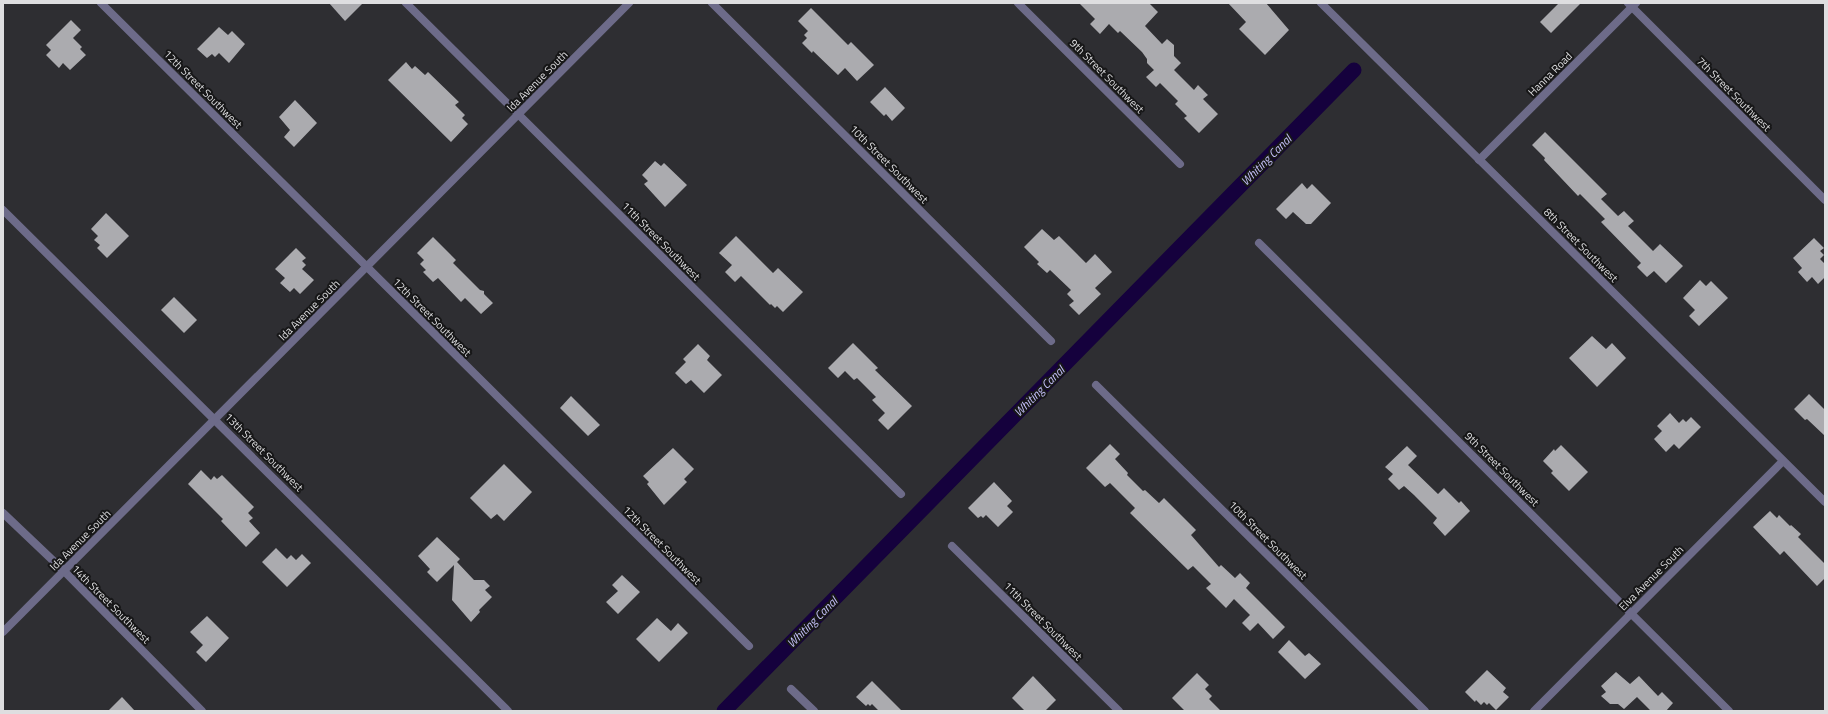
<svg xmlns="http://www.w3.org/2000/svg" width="1828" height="714" font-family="'Titillium Web',sans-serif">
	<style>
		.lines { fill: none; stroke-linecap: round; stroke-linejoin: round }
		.canal { stroke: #15013d; stroke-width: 15 }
		.building { fill: #ababaf }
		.street { stroke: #6d6b89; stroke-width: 8 }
		.labels { text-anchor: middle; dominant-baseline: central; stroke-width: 4; stroke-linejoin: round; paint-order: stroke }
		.street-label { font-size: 11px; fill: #dedee0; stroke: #171718 }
		.water-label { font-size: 12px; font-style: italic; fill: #c6c2fb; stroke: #171718 }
	</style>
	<rect width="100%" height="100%" fill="#2e2e32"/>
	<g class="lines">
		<polyline class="canal" points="724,711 1354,70"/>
	</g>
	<g class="building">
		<polygon points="329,3 363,3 345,21"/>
		<polygon points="1079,3 1149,3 1158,12 1145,26 1162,44 1167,39 1174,45 1174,56 1181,63 1174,70 1194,90 1198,85 1208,95 1203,99 1218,114 1199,133 1184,118 1187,116 1175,104 1178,101 1160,83 1156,87 1146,77 1154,70 1147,63 1147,59 1142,52 1120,31 1118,33 1109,24 1100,34 1090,24 1095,19"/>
		<polygon points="1228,3 1266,3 1289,30 1265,55 1239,29 1246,22"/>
		<polygon points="1559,3 1581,3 1551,33 1540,22"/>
		<polygon points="811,8 848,45 851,42 874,65 857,81 845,68 838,75 813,51 812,53 802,43 807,38 804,35 808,31 798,21"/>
		<polygon points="71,20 81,30 73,38 82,47 80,49 86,55 70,70 63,63 59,68 46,55 51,50 46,45"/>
		<polygon points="219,27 228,35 232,31 245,44 229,63 219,53 215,57 212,54 207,58 197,49"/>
		<polygon points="406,62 412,69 415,66 425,75 428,72 459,102 455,105 465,115 462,118 468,124 451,142 388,80"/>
		<polygon points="885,87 905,108 892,121 886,114 884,116 870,102"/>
		<polygon points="295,100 317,123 294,147 284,137 290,130 279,117"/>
		<polygon points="1545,132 1607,194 1601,199 1618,216 1624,211 1634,221 1628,226 1653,251 1660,244 1683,266 1666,283 1654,271 1647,277 1637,267 1641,263 1601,222 1605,219 1580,194 1578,196 1544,160 1545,158 1532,145"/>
		<polygon points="655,161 661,166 664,163 687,185 665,207 644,184 648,181 642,175"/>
		<polygon points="1302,183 1307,189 1312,184 1331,203 1311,224 1306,224 1293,212 1286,219 1276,209"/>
		<polygon points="106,213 129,236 107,258 97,248 100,245 94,240 98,236 91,229"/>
		<polygon points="1042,229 1054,240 1059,236 1086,263 1095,254 1112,272 1095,288 1101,294 1079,315 1069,305 1074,301 1067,294 1071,290 1050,270 1047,273 1037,264 1039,262 1024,247"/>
		<polygon points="736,236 773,273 778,268 803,292 783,312 777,306 775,308 771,304 770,305 741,276 735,282 725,272 732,265 719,253"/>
		<polygon points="433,237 456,260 453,263 480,290 484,291 484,294 493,303 481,314 465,298 461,302 438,278 433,282 423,272 426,270 420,264 424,260 417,253"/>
		<polygon points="1814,238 1824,248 1820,251 1824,255 1820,259 1825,264 1825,277 1818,284 1812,277 1807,282 1798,272 1802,268 1793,258"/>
		<polygon points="296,248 306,258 302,261 306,265 302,269 314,280 300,294 294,288 290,292 280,283 285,278 275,269"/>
		<polygon points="1700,280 1706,286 1711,281 1728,298 1699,326 1689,316 1695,310 1683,298"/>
		<polygon points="174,297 197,320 184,333 161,310"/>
		<polygon points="1592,336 1606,349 1612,343 1626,358 1597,387 1569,358"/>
		<polygon points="853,343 878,368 875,370 912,406 888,430 878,420 885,413 872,400 876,397 857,378 854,380 845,371 838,378 828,368"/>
		<polygon points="698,344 710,356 707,360 722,375 704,393 691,380 686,384 675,373 686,362 683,359"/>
		<polygon points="1809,394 1825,410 1825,436 1807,419 1805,420 1794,409"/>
		<polygon points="571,396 600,425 588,436 560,408"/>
		<polygon points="1670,413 1679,423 1683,419 1686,422 1691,417 1701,427 1679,449 1674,444 1666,452 1654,439 1662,431 1657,426"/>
		<polygon points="1110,444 1120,454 1115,459 1128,473 1127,475 1143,491 1145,490 1159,503 1164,498 1196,530 1191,535 1219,567 1221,565 1235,578 1240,573 1250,583 1246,588 1285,627 1273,639 1258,623 1250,631 1242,623 1250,615 1234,599 1226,608 1206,588 1211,584 1193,566 1188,570 1130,513 1135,508 1110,483 1105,487 1086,468"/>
		<polygon points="1561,445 1588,472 1569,491 1551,473 1553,471 1543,461 1554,449 1555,451"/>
		<polygon points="1407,446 1417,456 1408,465 1438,494 1444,488 1459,503 1461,501 1470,511 1445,536 1433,523 1437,518 1414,495 1404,486 1399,490 1388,479 1393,474 1385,467"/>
		<polygon points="673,448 694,469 684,479 687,482 664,505 647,484 649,482 643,476"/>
		<polygon points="504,464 532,492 504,521 497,514 491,519 470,498"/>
		<polygon points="201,470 211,480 214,476 217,479 222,475 254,507 248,513 253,518 249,521 260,533 246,547 221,521 223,519 188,484"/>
		<polygon points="994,482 1012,501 1007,506 1013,512 998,527 986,515 983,518 981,516 978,518 968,508"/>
		<polygon points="1770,511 1777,518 1779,515 1790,526 1791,525 1801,534 1798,537 1825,564 1825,578 1817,586 1784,551 1780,555 1753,527"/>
		<polygon points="437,537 460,559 457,562 474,580 484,580 490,586 485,590 492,597 479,610 480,612 471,622 452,600 454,565 437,582 427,572 430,569 418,556"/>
		<polygon points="276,548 287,559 291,555 296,560 302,554 311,563 287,587 262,562"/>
		<polygon points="622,575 640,592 618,614 606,602 618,591 612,585"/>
		<polygon points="207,616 229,638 206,662 196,652 203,645 190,632"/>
		<polygon points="657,618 671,631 678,623 688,633 659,662 636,639"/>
		<polygon points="1289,640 1305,656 1309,653 1321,664 1305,679 1278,652"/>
		<polygon points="1487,670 1506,688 1503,692 1509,697 1496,710 1489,703 1487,705 1484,702 1481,705 1476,700 1475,702 1465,692"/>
		<polygon points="1616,672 1630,684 1639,676 1658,696 1662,692 1673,703 1666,711 1651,711 1637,697 1624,709 1618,704 1610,704 1601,696 1606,692 1601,686"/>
		<polygon points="1197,673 1209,685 1205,689 1212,696 1209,699 1221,711 1185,711 1172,698"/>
		<polygon points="1033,676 1056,700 1045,711 1025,711 1012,698"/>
		<polygon points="872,681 902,711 879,711 872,704 870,706 868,704 866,706 856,697"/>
		<polygon points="122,697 135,711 108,711"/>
	</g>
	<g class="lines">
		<g class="street">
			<polyline points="101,3 749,646"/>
			<polyline points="406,3 901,494"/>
			<polyline points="712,3 1051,341"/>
			<polyline points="1018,3 1180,164"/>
			<polyline points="1321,3 1825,502"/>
			<polyline points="1628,3 1825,200"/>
			<polyline points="1479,160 1636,3"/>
			<polyline points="3,210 508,711"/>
			<polyline points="1259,243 1729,711"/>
			<polyline points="1096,385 1425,711"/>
			<polyline points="3,513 64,571 202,711"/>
			<polyline points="952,546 1119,711"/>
			<polyline points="3,632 629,3"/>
			<polyline points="791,689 814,711"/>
			<polyline points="1534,711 1783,461"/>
		</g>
	</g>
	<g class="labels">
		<g class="street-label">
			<text transform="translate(1550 74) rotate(-45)">Hanna Road</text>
			<text transform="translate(1107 76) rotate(45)">9th Street Southwest</text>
			<text transform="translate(537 81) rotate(-45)">Ida Avenue South</text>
			<text transform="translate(203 89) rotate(45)">12th Street Southwest</text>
			<text transform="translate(1734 94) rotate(45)">7th Street Southwest</text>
			<text transform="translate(889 164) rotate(45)">10th Street Southwest</text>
			<text transform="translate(661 241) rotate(45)">11th Street Southwest</text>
			<text transform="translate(1581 245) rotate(45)">8th Street Southwest</text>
			<text transform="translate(309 310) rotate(-45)">Ida Avenue South</text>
			<text transform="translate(432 317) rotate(45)">12th Street Southwest</text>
			<text transform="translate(264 452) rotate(45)">13th Street Southwest</text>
			<text transform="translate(1502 469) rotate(45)">9th Street Southwest</text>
			<text transform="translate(80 540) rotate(-45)">Ida Avenue South</text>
			<text transform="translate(1268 540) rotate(45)">10th Street Southwest</text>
			<text transform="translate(662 545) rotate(45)">12th Street Southwest</text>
			<text transform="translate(1651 578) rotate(-45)">Elva Avenue South</text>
			<text transform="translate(111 604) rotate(45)">14th Street Southwest</text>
			<text transform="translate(1043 621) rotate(45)">11th Street Southwest</text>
		</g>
		<g class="water-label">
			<text transform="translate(1266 160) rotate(-45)">Whiting Canal</text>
			<text transform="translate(1039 391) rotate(-45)">Whiting Canal</text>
			<text transform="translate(812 622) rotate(-45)">Whiting Canal</text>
		</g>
	</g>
	<rect width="1828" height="714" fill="none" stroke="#dedee0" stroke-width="8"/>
</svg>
